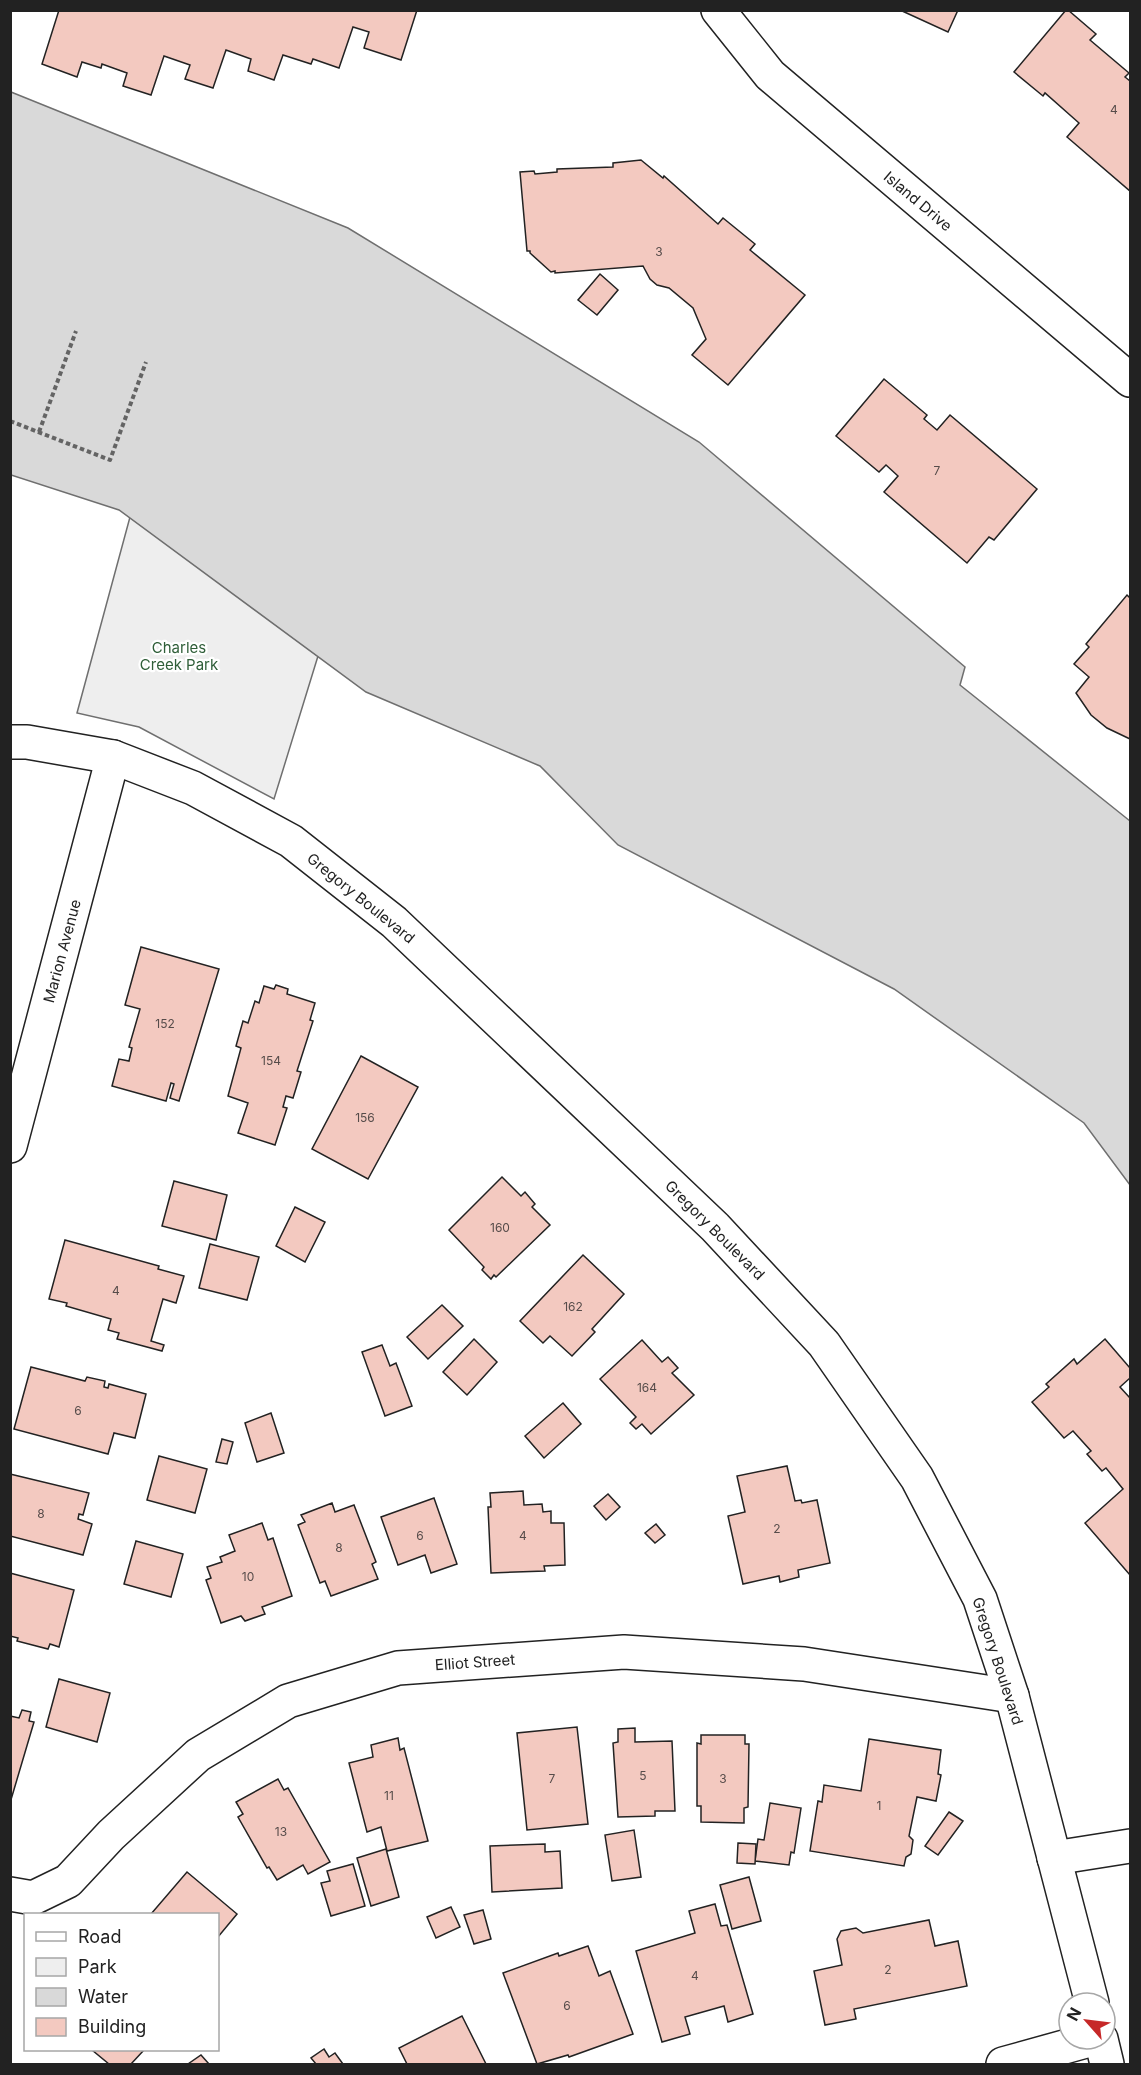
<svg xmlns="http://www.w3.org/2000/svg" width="1141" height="2075" font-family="Inter,sans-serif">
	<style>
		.green { fill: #eee; stroke: #6f6f6f; stroke-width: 1.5 }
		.water { fill: #d9d9d9; stroke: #6f6f6f; stroke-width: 1.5 }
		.building { fill: #f3c9c0; stroke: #222; stroke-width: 1.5 }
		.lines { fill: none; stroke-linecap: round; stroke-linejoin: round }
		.minor-casing { stroke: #222; stroke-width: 36 }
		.path { stroke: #646464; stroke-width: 4; stroke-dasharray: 4.5 3; stroke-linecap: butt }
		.minor { stroke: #fff; stroke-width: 33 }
		.labels { text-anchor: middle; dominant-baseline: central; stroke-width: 4.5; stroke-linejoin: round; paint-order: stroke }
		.number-label { font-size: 12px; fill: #564c4a }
		.street-label { font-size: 15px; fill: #222; stroke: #fff }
		.park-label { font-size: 15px; fill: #2f5e38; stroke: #fff }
	</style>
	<rect width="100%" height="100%" fill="#fff"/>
	<polygon class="green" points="130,517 318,656 274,799 139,727 77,713"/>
	<polygon class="water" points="11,92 348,228 699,442 965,667 960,685 1130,821 1130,1185 1084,1123 894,989 618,845 540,766 366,692 119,510 11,475"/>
	<g class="building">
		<polygon points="59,10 417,10 401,60 364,48 369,32 353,27 339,68 313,59 311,64 283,55 274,80 248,71 251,59 226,50 213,88 185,79 190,65 164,56 151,95 123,86 127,73 102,64 101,68 82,62 77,77 42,64"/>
		<polygon points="900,10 958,10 948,32"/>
		<polygon points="1066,10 1068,10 1096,34 1090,40 1129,73 1125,77 1130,81 1130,191 1067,137 1079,123 1045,93 1043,96 1014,72"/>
		<polygon points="641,160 663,178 664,176 718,224 723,218 755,244 750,250 805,295 728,385 692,355 706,339 693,308 669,288 657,285 650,279 643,266 555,273 555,271 551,272 530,253 530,251 527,251 520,172 534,171 535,174 557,172 557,169 613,167 613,163"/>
		<polygon points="600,274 618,290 597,315 578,300"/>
		<polygon points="884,379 927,415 924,419 937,430 950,415 1037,489 994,540 989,537 967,563 884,492 898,476 886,465 879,472 836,436"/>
		<polygon points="1127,595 1130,598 1130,739 1107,728 1091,715 1076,693 1089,677 1074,664 1089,647 1086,644"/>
		<polygon points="141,947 219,969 179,1101 170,1098 174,1084 171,1083 166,1101 112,1086 119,1059 129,1061 132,1048 129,1047 140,1009 125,1005"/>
		<polygon points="276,985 288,989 287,994 315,1003 310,1020 313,1021 297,1071 301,1072 293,1098 286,1096 283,1107 287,1108 275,1145 238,1133 248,1103 228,1096 241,1048 236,1046 243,1021 248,1023 255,1001 259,1003 264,986 274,989"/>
		<polygon points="361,1056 418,1087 368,1179 312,1149"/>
		<polygon points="502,1177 521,1196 525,1192 535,1204 532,1207 550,1225 496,1277 494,1275 491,1279 482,1270 484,1267 449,1230"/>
		<polygon points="174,1181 227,1195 216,1240 162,1226"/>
		<polygon points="295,1207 325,1222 305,1262 276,1246"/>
		<polygon points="65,1240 159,1266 158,1269 184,1276 176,1303 163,1299 151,1341 164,1345 162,1351 117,1339 119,1333 108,1330 111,1319 66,1306 67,1303 49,1299"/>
		<polygon points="210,1244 259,1257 247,1300 199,1288"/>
		<polygon points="583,1255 624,1294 592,1329 595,1332 572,1356 550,1336 543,1343 520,1321"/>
		<polygon points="442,1305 463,1326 428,1359 407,1337"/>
		<polygon points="474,1339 497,1362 467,1395 443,1372"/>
		<polygon points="1105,1339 1130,1368 1130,1378 1120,1387 1130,1398 1130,1575 1085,1523 1123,1489 1106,1468 1102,1471 1087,1454 1091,1451 1073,1431 1064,1438 1032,1402 1049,1387 1046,1384 1074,1359 1077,1364"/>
		<polygon points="642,1340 662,1362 668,1357 678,1368 672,1373 694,1395 651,1434 642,1424 636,1429 630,1423 636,1417 600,1379"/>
		<polygon points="382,1345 390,1366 396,1363 412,1406 385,1416 362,1352"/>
		<polygon points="31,1367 85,1381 87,1377 105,1381 104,1387 108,1388 109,1384 146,1394 135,1438 114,1433 108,1454 14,1429"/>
		<polygon points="563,1403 581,1424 544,1458 525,1436"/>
		<polygon points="271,1413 284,1453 257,1462 245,1423"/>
		<polygon points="222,1439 233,1442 227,1464 216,1462"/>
		<polygon points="159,1456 207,1469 195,1513 147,1500"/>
		<polygon points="787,1466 795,1501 801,1500 802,1503 817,1500 830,1563 798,1570 799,1577 780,1582 779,1576 743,1584 728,1516 745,1512 737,1476"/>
		<polygon points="10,1474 89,1493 83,1515 79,1514 78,1519 92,1524 83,1555 10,1536"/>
		<polygon points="523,1491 524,1505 542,1504 543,1512 551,1511 551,1523 564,1523 565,1565 544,1566 545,1571 491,1573 488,1507 491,1507 490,1493"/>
		<polygon points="608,1494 620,1507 606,1520 594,1506"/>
		<polygon points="434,1498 457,1564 431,1573 425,1555 398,1565 381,1517"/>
		<polygon points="332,1503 335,1512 354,1505 376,1562 372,1564 378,1579 331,1596 325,1581 320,1583 298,1525 305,1522 301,1515"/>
		<polygon points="262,1523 268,1540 273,1538 292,1596 262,1607 265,1614 245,1621 241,1616 221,1623 206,1580 211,1578 207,1567 222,1562 220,1557 235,1551 229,1535"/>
		<polygon points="656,1524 665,1535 655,1543 645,1533"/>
		<polygon points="136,1541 183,1554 171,1597 124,1584"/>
		<polygon points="10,1573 74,1590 59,1647 50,1644 48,1649 17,1641 18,1638 10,1636"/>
		<polygon points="59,1679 110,1693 97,1742 46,1727"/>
		<polygon points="22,1710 31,1712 29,1721 34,1722 10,1803 10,1716 19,1718"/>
		<polygon points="577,1727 588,1824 527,1830 517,1733"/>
		<polygon points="635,1728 635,1742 672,1741 675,1811 655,1811 655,1816 618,1817 613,1743 618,1742 618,1729"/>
		<polygon points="701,1735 745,1735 745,1744 749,1744 748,1807 744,1808 744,1823 701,1822 701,1806 697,1806 697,1743 701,1744"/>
		<polygon points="398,1738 400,1750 404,1748 428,1841 387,1851 381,1827 367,1832 349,1763 373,1757 371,1745"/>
		<polygon points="869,1739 941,1750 938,1774 941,1775 936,1801 917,1797 909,1836 913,1840 911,1854 906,1857 904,1866 810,1851 818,1801 822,1802 824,1785 861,1791"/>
		<polygon points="278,1779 284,1790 288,1788 330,1862 308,1874 303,1865 277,1880 269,1867 267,1868 238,1817 243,1814 236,1802"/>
		<polygon points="770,1803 801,1808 794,1853 791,1852 789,1865 755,1861 758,1839 764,1840"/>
		<polygon points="949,1812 963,1821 938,1855 925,1846"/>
		<polygon points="634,1830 641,1877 612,1881 605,1835"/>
		<polygon points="738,1843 756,1844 755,1864 737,1863"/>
		<polygon points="545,1844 545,1852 560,1851 562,1888 492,1892 490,1846"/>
		<polygon points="386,1849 399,1897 371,1906 357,1858"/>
		<polygon points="353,1864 365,1906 331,1916 321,1883 330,1881 327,1871"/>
		<polygon points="187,1872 237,1914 218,1937 218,1914 151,1914"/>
		<polygon points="749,1877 761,1921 732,1929 720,1885"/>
		<polygon points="715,1904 721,1926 727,1925 753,2014 728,2022 724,2006 685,2017 690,2034 662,2042 636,1951 695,1933 689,1911"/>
		<polygon points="451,1907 460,1927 436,1938 427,1917"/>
		<polygon points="483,1910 491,1939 474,1944 464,1915"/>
		<polygon points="929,1920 935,1946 958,1941 967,1986 854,2009 856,2019 825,2025 814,1971 842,1965 837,1939 841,1931 856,1928 863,1933"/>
		<polygon points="588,1946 599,1976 610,1971 633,2034 569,2057 568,2055 537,2064 503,1973 558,1953 559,1956"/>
		<polygon points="462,2016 486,2064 407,2064 399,2048"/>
		<polygon points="324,2049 329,2057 335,2053 343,2064 316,2064 311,2058"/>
		<polygon points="92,2050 144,2050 131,2064 109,2064"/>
		<polygon points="201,2055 209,2064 188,2064"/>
	</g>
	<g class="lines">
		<defs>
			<g id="minor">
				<polyline points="718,10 770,75 1130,380"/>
				<polyline points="10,742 27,742 113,757 193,788 291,841 394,922 715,1227 824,1344 917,1478 980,1599 1012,1696 1092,2003"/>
				<polyline points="10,1146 113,757"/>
				<polyline points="1054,1858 1130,1846"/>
				<polyline points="10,1894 33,1898 68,1881 111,1835 198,1755 288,1701 398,1668 624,1652 804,1664 1012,1696"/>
				<polyline points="1101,2039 1107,2064"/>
				<polyline points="1003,2064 1093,2039"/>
			</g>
		</defs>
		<use href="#minor" class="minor-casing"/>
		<g class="path">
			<polyline points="10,421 110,460 146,362"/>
			<polyline points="39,432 76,331"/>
		</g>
		<use href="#minor" class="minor"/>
	</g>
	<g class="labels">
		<g class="number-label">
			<text x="1114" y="109">4</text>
			<text x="659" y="251">3</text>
			<text x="937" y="470">7</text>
			<text x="165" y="1023">152</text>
			<text x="271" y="1060">154</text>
			<text x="365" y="1117">156</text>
			<text x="500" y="1227">160</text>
			<text x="116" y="1290">4</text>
			<text x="573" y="1306">162</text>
			<text x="647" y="1387">164</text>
			<text x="78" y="1410">6</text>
			<text x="41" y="1513">8</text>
			<text x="777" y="1528">2</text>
			<text x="420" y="1535">6</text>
			<text x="523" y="1535">4</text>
			<text x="339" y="1547">8</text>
			<text x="248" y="1576">10</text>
			<text x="643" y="1775">5</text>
			<text x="552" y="1778">7</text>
			<text x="723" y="1778">3</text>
			<text x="389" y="1795">11</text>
			<text x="879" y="1805">1</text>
			<text x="281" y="1831">13</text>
			<text x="888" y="1969">2</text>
			<text x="695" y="1975">4</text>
			<text x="567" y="2005">6</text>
		</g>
		<g class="street-label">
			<text transform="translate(918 201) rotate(40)">Island Drive</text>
			<text transform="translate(361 898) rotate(39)">Gregory Boulevard</text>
			<text transform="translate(62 951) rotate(-75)">Marion Avenue</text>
			<text transform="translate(715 1230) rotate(45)">Gregory Boulevard</text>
			<text transform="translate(998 1661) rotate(72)">Gregory Boulevard</text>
			<text transform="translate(475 1662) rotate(-4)">Elliot Street</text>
		</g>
		<g class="park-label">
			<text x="179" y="647">Charles<tspan x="179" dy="17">Creek Park</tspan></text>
		</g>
	</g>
	<rect width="1141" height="2075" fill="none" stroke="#222222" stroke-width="24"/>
	<rect x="24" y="1913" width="195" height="138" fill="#ffffff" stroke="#a7a7a7" stroke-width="1.5"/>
	<rect x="36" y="1932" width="30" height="9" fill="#ffffff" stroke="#a7a7a7" stroke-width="1.5"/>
	<text x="78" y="1943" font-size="18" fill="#222222">Road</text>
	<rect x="36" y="1958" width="30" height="18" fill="#eeeeee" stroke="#a7a7a7" stroke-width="1.5"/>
	<text x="78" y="1973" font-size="18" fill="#222222">Park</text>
	<rect x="36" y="1988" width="30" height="18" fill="#d9d9d9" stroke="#a7a7a7" stroke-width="1.5"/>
	<text x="78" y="2003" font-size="18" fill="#222222">Water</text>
	<rect x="36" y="2018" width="30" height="18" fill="#f3c9c0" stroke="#a7a7a7" stroke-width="1.5"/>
	<text x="78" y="2033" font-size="18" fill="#222222">Building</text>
	<g transform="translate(1087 2021) rotate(298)"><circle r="28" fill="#ffffff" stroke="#a7a7a7" stroke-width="1.5"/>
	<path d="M0-4.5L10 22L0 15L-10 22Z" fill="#c62828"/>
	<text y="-9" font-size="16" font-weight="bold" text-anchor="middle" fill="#222222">N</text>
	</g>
</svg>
